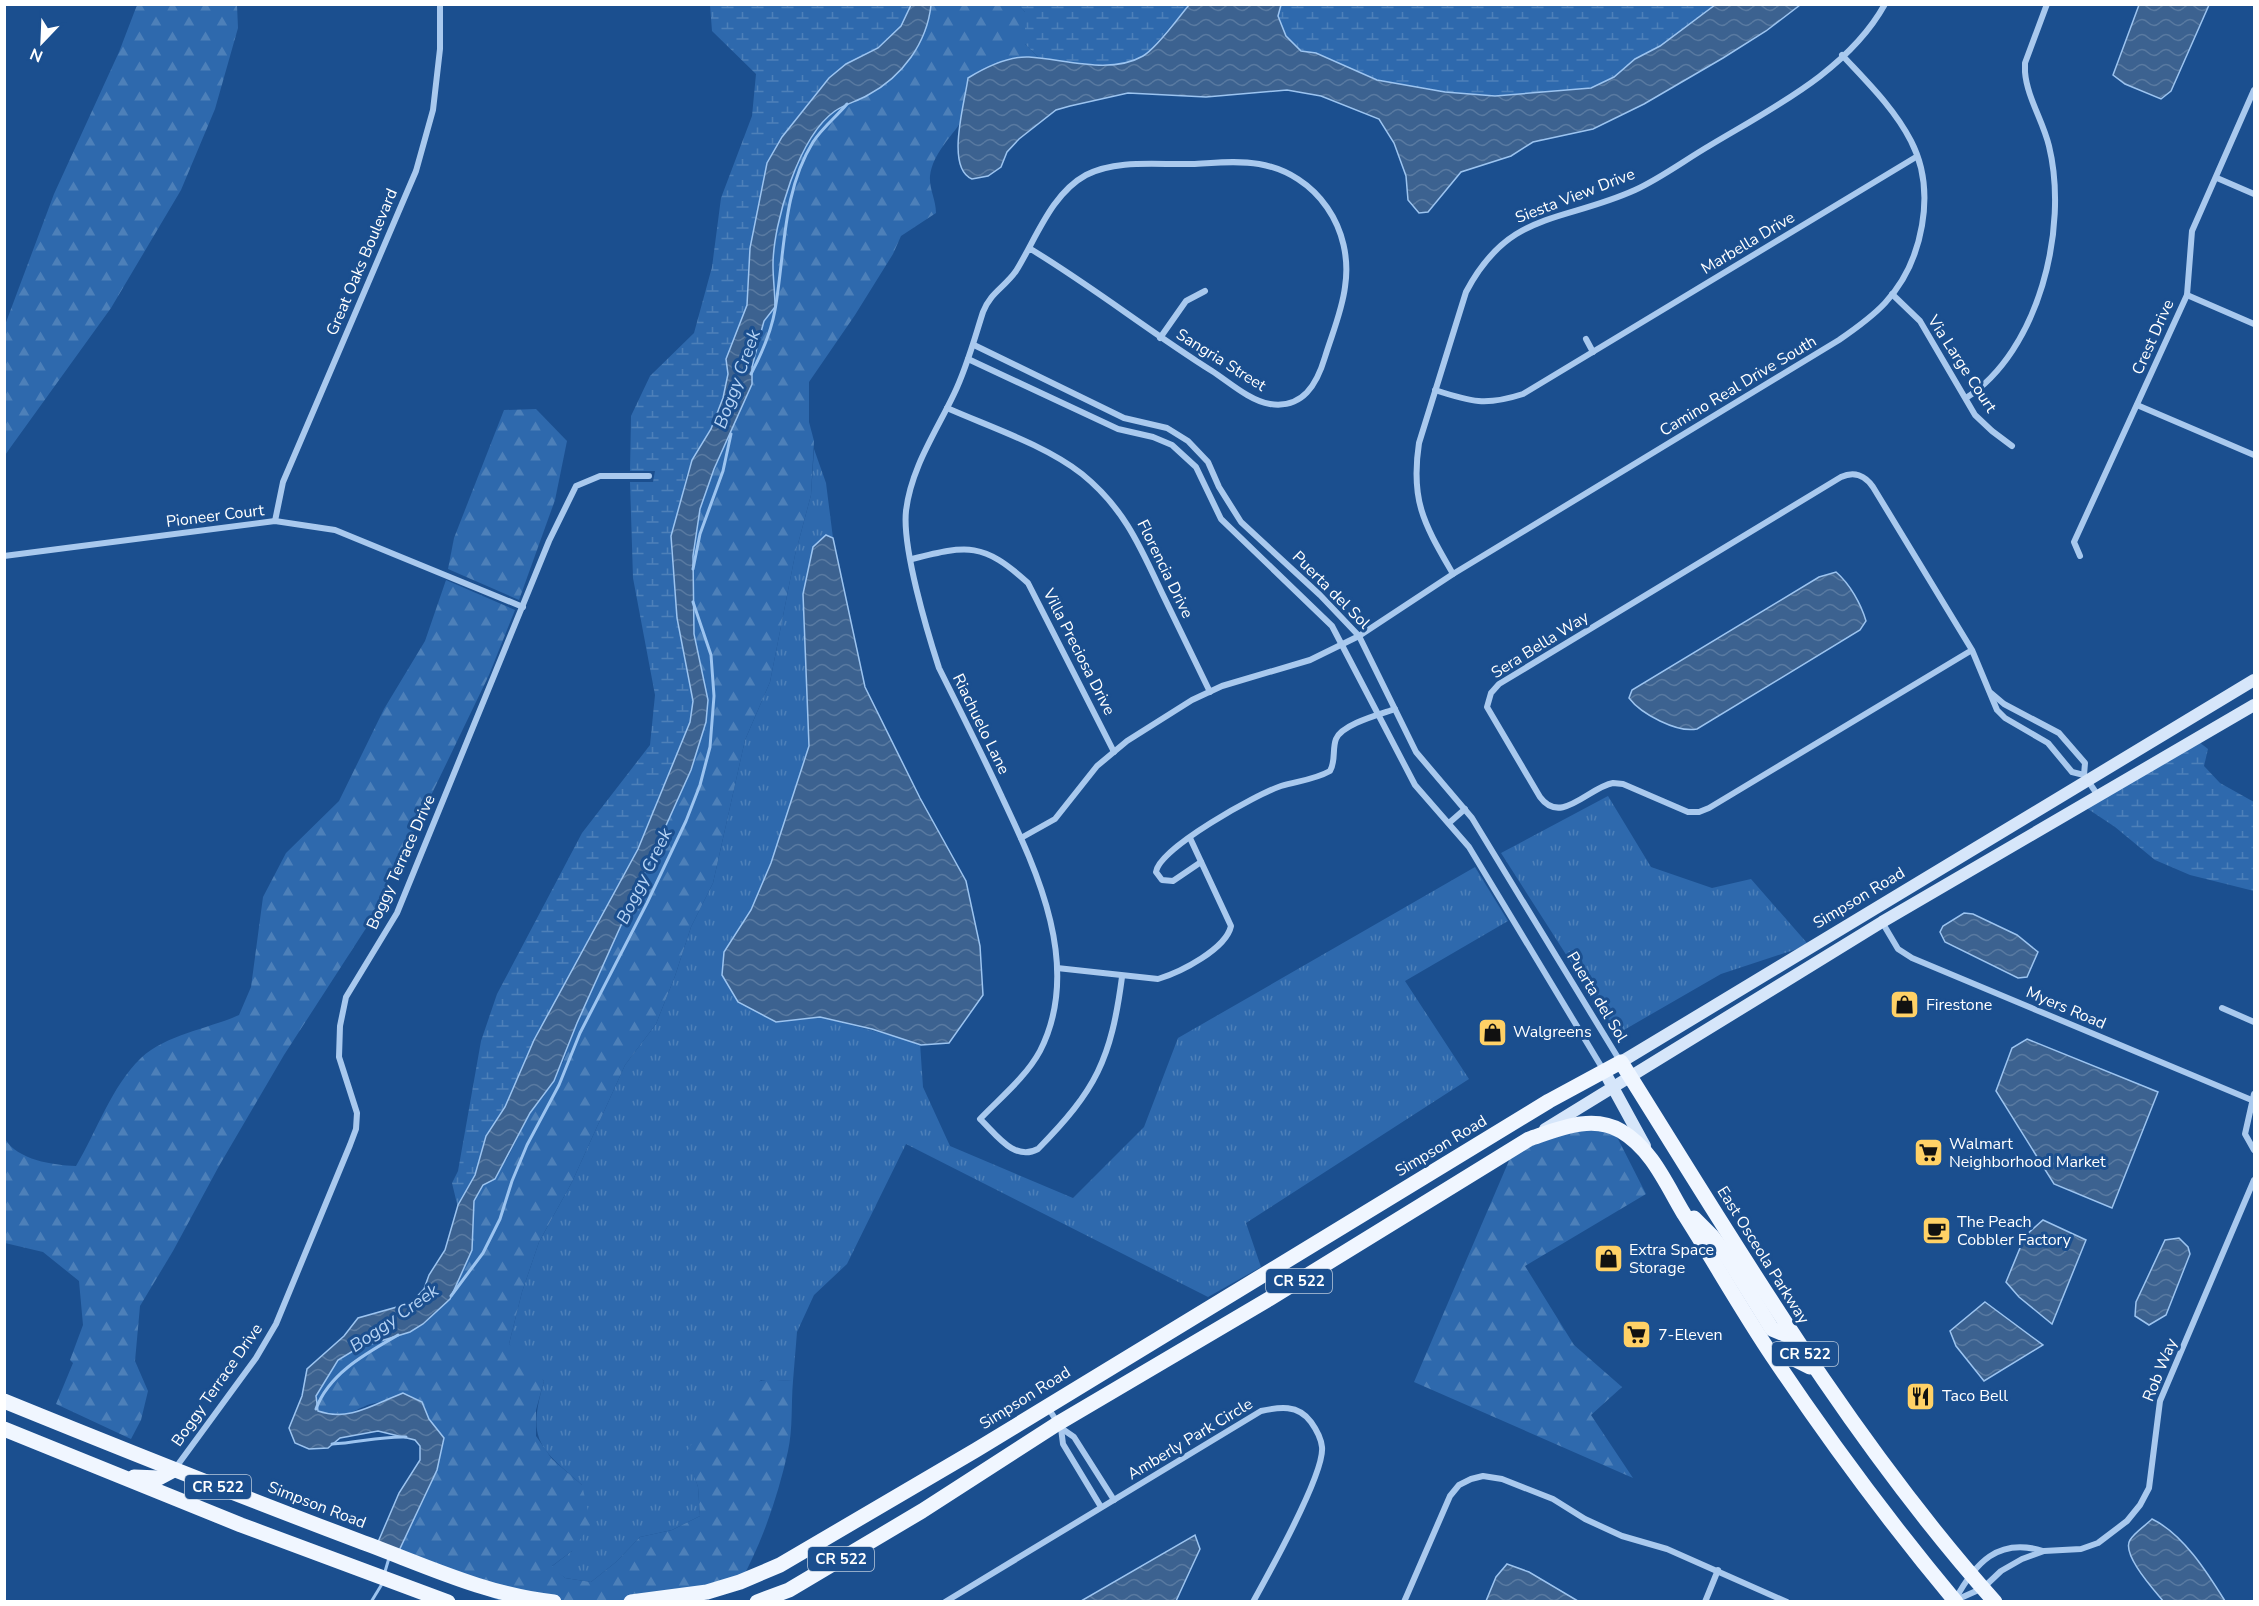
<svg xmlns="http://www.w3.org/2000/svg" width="2259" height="1606" font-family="'Nunito Sans',sans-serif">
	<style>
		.grass { fill: url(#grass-tufts) }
		.forest { fill: url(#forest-firs) }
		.wetland { fill: url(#wetland-marsh) }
		.water { fill: url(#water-waves); stroke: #9cc4f0; stroke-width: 1.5 }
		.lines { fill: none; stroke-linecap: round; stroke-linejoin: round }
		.stream { stroke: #9cc4f0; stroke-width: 3 }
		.minor { stroke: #a9c9ee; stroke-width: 6 }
		.secondary { stroke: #d6e6fa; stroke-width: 12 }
		.primary { stroke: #f0f6ff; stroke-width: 15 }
		.labels { text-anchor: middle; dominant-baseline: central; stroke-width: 6; stroke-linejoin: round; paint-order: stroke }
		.shield { fill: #1b4f8f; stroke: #bbcadd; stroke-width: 1.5 }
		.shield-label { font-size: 15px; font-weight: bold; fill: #fff }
		.street-label { font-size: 16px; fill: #fff; stroke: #1b4f8f }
		.poi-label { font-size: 16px; fill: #fff; stroke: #1b4f8f; text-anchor: start }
		.water-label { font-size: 18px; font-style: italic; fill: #b5d3f5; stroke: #1b4f8f }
	</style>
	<defs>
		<pattern id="grass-tufts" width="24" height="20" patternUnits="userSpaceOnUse" patternTransform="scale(1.5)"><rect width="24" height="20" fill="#2e69ad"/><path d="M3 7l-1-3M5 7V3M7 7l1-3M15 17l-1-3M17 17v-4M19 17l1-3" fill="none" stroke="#4d80b9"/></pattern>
		<pattern id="forest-firs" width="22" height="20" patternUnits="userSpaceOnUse" patternTransform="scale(1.5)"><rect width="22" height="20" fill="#2e69ad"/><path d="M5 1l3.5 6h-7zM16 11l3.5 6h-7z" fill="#4d80b9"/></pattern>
		<pattern id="wetland-marsh" width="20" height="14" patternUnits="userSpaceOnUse" patternTransform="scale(1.5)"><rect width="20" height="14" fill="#2e69ad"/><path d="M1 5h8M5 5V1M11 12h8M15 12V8" fill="none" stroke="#4d80b9"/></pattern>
		<pattern id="water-waves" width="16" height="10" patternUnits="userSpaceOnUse" patternTransform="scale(1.5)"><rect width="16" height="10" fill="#3c6290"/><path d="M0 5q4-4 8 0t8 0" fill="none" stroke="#597aa1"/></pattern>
	</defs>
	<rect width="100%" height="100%" fill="#1b4f8f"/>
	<g class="grass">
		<path d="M 814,449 L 826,483 L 833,538 L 826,535 L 803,594 L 809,746 L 771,863 L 751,910 L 724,952 L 776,1022 L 820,1017 L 920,1043 L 923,1087 L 950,1146 L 1073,1198 L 1144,1127 L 1178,1038 L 1475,867 L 1508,921 L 1405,981 L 1469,1079 L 1246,1223 L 1261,1267 L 1208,1297 L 906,1144 L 847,1264 L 814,1295 L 797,1332 L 793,1381 L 761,1380 L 687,1452 L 698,1487 L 700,1516 L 672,1530 L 640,1537 L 616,1562 L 591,1582 L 565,1578 L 551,1567 L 572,1551 L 582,1485 C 538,1447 527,1440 544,1381 L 509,1344 L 522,1292 L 539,1242 L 572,1182 L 625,1065 L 656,1024 L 675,976 L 691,927 L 713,883 L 745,740 L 770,682 L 795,555 L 811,495 Z"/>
		<polygon points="1608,796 1651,867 1712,888 1751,879 1807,943 1797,949 1721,974 1617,1034 1501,853"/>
	</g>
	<g class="forest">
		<polygon points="137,5 237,5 238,28 215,109 181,190 111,308 5,455 5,325 54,194 119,52"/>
		<path d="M 931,5 L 1019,5 L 1025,12 L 1025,44 L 1040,59 L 1027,57 L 968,78 C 967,89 968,111 962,120 C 951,138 933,153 930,176 C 929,189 936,200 936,213 L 901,236 L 893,254 L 855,315 L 809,382 L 809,422 L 814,441 L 811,495 L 795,555 L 770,682 L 745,740 L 713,883 L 691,927 L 675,976 L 656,1024 L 625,1065 L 572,1182 L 539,1242 L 522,1292 L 509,1344 L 528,1358 L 544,1381 L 536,1410 L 536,1436 L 552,1459 L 582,1485 L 591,1524 L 572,1551 L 552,1566 L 565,1578 L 591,1582 L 616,1562 L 640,1537 L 672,1530 L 700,1516 L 698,1487 L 686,1453 C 701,1428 734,1392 760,1381 C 769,1378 784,1381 793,1381 C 791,1404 793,1429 788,1451 C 778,1496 763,1540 741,1581 L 693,1601 L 500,1601 L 396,1557 C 412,1519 439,1480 444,1437 L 429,1419 L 422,1402 C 408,1402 393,1400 380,1402 C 352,1406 352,1423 318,1411 L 316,1396 L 338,1360 L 358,1348 L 410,1332 L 424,1324 L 450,1299 L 474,1201 L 483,1185 L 507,1159 L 530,1113 L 544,1096 L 563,1062 L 577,1023 L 691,770 L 706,722 L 708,700 L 694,634 L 693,556 L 700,509 L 714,469 L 752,384 L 752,367 L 761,332 L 764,321 L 775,307 C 775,293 773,279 773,265 C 773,223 799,136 835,111 C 845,104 858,101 868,95 C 902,77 927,43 931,5 Z"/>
		<polygon points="536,409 567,441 555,500 519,600 448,569 454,538 504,410"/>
		<path d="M 446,580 L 515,610 L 489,675 L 370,922 L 284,1055 L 219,1166 L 173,1251 L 140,1306 L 135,1361 L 148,1391 L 141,1420 L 131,1439 L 56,1404 L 73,1363 L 70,1360 L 83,1325 L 79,1281 L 43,1252 L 5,1243 L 5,1139 C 18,1160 52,1165 76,1166 C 97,1131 111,1087 141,1058 C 167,1034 208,1029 239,1015 L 251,987 L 263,897 L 286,853 L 339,801 L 384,709 L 425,641 Z"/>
		<path d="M 1604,1130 L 1616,1135 L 1646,1194 L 1525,1266 L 1574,1345 L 1622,1387 L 1591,1415 L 1633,1478 L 1414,1382 L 1511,1156 C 1549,1133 1560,1131 1604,1130 Z"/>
	</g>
	<g class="wetland">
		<polygon points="1281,4 1715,5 1660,46 1635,59 1614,77 1591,88 1495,96 1445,92 1376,80 1316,53 1301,51 1286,37 1278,16"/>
		<polygon points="710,5 911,5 901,26 878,48 846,64 818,91 767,163 750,248 747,305 727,359 728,374 723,398 711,429 692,460 686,477 671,548 677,618 693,702 690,722 638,849 547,1016 505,1107 486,1136 475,1175 458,1208 452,1183 458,1171 481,1041 497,994 582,833 650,745 655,695 633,578 630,482 653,482 655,471 630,471 631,416 650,376 694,333 712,267 721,198 752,116 756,74 712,31"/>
		<polygon points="1019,5 1189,5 1146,55 1127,64 1074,65 1040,59 1025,44 1025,12"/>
		<polygon points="2199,742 2208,749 2204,766 2220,783 2254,802 2254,891 2190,875 2155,860 2115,827 2082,805"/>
	</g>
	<g class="water">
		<path d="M 911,5 L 931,5 C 927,43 902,77 868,95 C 858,101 845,104 835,111 C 799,136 773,223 773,265 C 773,279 775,293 775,307 L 764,321 L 761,332 L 752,367 L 752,384 L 714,469 L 700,509 L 693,556 L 694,634 L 708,700 L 706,722 L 691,770 L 577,1023 L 554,1081 L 530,1113 L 495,1179 L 483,1185 L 474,1201 L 472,1250 L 450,1299 L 423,1324 L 410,1332 L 358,1348 L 338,1360 L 316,1396 L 318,1411 C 349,1422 374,1404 403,1393 L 422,1402 L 429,1419 L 444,1438 L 437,1470 L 396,1557 L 375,1549 L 399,1493 L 420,1460 L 420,1446 L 415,1440 L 378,1431 L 340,1438 L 328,1448 L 309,1449 L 295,1443 L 289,1428 L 302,1396 L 307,1369 L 344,1336 L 358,1318 L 411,1303 L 424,1289 L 429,1275 L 445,1250 L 458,1205 L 475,1175 L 486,1136 L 505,1107 L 534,1040 L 638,849 L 690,722 L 693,701 L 677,618 L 671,536 L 692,460 L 711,429 L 723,398 L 728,374 L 726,359 L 747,305 L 750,248 L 767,163 L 782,137 L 829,78 L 846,64 L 878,48 L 901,26 Z"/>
		<path d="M 1189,5 L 1281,5 L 1278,16 L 1286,36 L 1301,51 L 1316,53 L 1377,80 L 1445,92 L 1495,96 L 1591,88 L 1614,77 L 1635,59 L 1660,46 L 1715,5 L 1800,5 L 1766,31 L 1723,58 L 1644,104 L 1593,129 L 1533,142 L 1511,156 L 1461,172 L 1428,212 L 1419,213 L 1408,200 L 1406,176 L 1394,143 L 1379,119 L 1321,96 L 1287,90 L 1206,97 L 1128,93 L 1070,106 L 1056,110 L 1019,139 L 1007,152 L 1001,167 L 988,176 L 972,179 C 945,168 965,102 968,78 C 986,67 1008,56 1029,57 C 1064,59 1110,75 1143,56 C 1157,48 1178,18 1189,5 Z"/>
		<polygon points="2139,5 2209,5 2171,91 2161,99 2125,84 2113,75"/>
		<polygon points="826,535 833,538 865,687 920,798 966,881 980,946 983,995 949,1043 921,1045 872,1029 820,1017 776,1022 738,1002 722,975 724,952 751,910 771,863 809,746 803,594 813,547"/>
		<path d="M 1836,572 C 1850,584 1861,604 1866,621 L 1860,630 L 1697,729 C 1677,733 1641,714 1629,698 L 1632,690 L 1819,577 Z"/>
		<polygon points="1964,913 1973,914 2017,935 2038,952 2027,977 2018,978 1945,942 1940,932 1943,926"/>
		<polygon points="2027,1039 2158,1092 2112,1208 2054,1184 1996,1091 2012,1048"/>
		<polygon points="2043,1220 2086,1240 2052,1324 2019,1297 2006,1282 2025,1236"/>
		<polygon points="2179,1238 2188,1247 2190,1254 2166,1315 2149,1325 2135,1316 2136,1302 2165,1240"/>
		<polygon points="1985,1302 2043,1345 1984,1381 1956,1346 1950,1331"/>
		<path d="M 2152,1519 C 2183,1534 2207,1572 2225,1601 L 2163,1601 C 2154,1590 2121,1554 2130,1540 C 2135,1532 2145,1526 2152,1519 Z"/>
		<polygon points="1195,1535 1200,1549 1176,1601 1081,1601"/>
		<polygon points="1507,1564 1529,1572 1578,1601 1486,1601 1496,1577"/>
	</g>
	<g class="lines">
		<g class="stream">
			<path d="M 751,374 C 762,353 771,333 775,310 C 785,254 782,192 813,142 C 822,128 837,116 847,104"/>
			<polyline points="693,569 700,534 723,471 731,434"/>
			<polyline points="451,1296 483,1253 500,1219 512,1181 527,1145 559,1085 580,1033 647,903 686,821 700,785 710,747 714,696 711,655 693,602"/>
			<path d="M 316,1409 C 329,1373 367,1353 398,1335"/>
			<path d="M 332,1444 C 357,1443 380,1436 406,1437"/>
			<polyline points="384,1575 389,1558"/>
			<polyline points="371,1602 382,1584"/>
		</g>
		<g class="minor">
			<polyline points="2217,178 2254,194"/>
			<path d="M 1029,248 C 1092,286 1150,332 1212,371 C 1229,382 1250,401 1270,404 C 1303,409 1317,384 1325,357 C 1332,334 1342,311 1345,287 C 1354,229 1317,174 1259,164 C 1237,160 1214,163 1192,164 C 1158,165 1117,159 1086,175 C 1051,194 1036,239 1016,271 C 1005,287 990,293 983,312 C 974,340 967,367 954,394 C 936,432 911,468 906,511 C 902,548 927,631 939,668 C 960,710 981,752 1001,795 C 1037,871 1083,967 1040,1051 C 1026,1077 1000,1098 980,1119 C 996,1134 1014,1162 1038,1149 C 1096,1090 1111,1060 1122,977"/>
			<polyline points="1892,294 1920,321 1975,415 1992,431 2012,446"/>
			<polyline points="2187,295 2254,324"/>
			<polyline points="1160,338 1186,301 1205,291"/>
			<polyline points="1586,339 1593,352"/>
			<polyline points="974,345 1124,418 1167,428 1188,441 1208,462 1219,487 1241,522 1320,595 1359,636 1416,752 1472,818 1620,1061"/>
			<polyline points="968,359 1118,429 1153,437 1172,445 1196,467 1221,519 1332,626 1415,785 1469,847 1604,1071"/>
			<path d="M 1435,390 C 1471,402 1486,406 1523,394 L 1916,157"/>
			<path d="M 1966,398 C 2039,351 2069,228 2049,146 C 2043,121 2027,97 2025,72 L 2025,63 L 2047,4"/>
			<polyline points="2137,405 2254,455"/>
			<path d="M 947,408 C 990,427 1045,445 1082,474 C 1124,508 1140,546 1162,593 C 1178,626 1194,659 1210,692"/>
			<polyline points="275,521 283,482 416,171 433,110 440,49 440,4"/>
			<polyline points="4,556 275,521 335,530 523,607"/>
			<polyline points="2080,556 2074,542 2187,295 2192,231 2254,90"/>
			<path d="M 912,559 C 968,545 983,542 1028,583 L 1114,752"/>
			<path d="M 1453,574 C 1425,525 1410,502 1419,443 L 1466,292 C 1509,210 1562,223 1635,190 C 1661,178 1685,160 1709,146 C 1772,108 1848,71 1885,4"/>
			<path d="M 1972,650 L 1709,808 L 1699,812 L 1688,812 L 1623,784 L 1613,783 C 1589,787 1561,826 1540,797 L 1487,707 L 1491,693 L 1499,684 L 1841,477 C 1854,471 1865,475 1873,487 L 1972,650 L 1997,710 L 2005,718 L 2048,743 L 2072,772 L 2084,775"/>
			<polyline points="1991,693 2004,704 2059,733 2085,763 2084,775 2099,797"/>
			<polyline points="1449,823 1465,809"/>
			<path d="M 1021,838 L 1055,819 L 1097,766 L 1127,741 L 1192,700 L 1222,686 L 1310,660 L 1359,636 L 1453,574 L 1839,340 C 1855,329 1872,317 1885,303 C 1923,262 1937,191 1911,141 C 1894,108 1867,82 1842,55"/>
			<path d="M 1201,862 L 1173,881 L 1162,880 L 1156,872 C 1159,848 1257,794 1281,786 C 1297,781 1314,780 1330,771 C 1336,761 1332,749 1336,739 C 1342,724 1381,714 1395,709"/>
			<polyline points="1882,922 1898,949 1912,958 2254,1101"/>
			<path d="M 1057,968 L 1158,979 C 1181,972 1226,949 1231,926 L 1190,838"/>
			<polyline points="2222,1008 2254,1022"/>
			<polyline points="2254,1094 2245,1134 2254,1150"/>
			<polyline points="1047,1406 1061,1428 1074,1437 1114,1500"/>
			<polyline points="1061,1428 1063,1444 1101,1507"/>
			<polyline points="174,1470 256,1358 276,1324 350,1145 356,1129 357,1113 339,1057 340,1026 346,997 397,913 549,541 576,486 600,476 649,476"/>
			<path d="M 1955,1600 C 1975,1563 1998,1537 2043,1551"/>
			<polyline points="1956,1600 1983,1588 2001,1571 2022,1559 2044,1551 2081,1549 2098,1543 2127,1521 2140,1505 2149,1488 2160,1401 2254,1180"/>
			<path d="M 945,1602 L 1261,1411 C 1279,1407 1298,1404 1311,1422 C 1316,1429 1321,1437 1322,1447 C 1325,1473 1268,1575 1253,1602"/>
			<polyline points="1404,1602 1450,1496 1459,1485 1471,1479 1483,1476 1502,1479 1553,1499 1585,1519 1622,1536 1667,1549 1787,1602"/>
			<polyline points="1705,1602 1718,1570"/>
		</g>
		<g class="secondary">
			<polyline points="1621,1062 2254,680"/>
			<polyline points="1604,1071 1645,1146"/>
			<polyline points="1545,1129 1882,922 2254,705"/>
		</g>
		<g class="primary">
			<polyline points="1694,1218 1712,1236 1726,1255 1772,1329 1794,1338"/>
			<polyline points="1772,1355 1782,1353 1810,1367"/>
			<path d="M 4,1401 C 122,1449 240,1496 359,1541 C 422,1564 486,1595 554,1602"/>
			<polyline points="4,1429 241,1525 448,1602"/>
			<polyline points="134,1477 159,1478 174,1470"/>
			<path d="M 631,1602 L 707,1592 L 740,1582 L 780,1565 L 976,1450 L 1549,1101 L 1621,1062 C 1738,1248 1848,1437 1995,1602"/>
			<path d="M 757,1602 L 789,1590 L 922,1511 L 1057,1424 L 1269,1299 L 1529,1139 C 1559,1129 1592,1114 1621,1131 C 1652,1149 1667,1186 1684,1214 C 1714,1261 1742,1311 1773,1357 C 1830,1442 1890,1523 1956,1602"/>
		</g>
	</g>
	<defs>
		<symbol id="shop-square" viewBox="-11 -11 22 22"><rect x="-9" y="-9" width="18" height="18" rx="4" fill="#ffd166" stroke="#1b4f8f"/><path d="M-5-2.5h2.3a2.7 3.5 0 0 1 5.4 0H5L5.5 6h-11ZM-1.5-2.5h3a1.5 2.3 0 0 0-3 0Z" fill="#111"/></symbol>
		<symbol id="supermarket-square" viewBox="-11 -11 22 22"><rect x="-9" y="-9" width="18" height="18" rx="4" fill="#ffd166" stroke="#1b4f8f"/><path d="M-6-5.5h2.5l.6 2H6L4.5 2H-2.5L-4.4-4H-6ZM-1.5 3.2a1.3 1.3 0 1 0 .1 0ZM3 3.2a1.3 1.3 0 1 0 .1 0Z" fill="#111"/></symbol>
		<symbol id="cafe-square" viewBox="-11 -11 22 22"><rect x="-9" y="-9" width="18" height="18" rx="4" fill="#ffd166" stroke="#1b4f8f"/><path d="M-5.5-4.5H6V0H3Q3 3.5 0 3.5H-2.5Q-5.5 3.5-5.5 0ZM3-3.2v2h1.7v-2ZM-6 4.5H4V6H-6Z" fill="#111"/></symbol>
		<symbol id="restaurant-square" viewBox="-11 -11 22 22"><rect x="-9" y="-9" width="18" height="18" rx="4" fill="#ffd166" stroke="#1b4f8f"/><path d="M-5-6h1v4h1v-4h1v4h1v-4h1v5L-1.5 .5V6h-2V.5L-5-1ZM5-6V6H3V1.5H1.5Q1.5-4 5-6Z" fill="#111"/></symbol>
	</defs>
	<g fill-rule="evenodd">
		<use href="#shop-square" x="1888" y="988" width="33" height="33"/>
		<use href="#shop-square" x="1476" y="1016" width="33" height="33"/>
		<use href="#supermarket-square" x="1912" y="1136" width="33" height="33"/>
		<use href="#cafe-square" x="1920" y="1214" width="33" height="33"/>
		<use href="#shop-square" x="1592" y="1242" width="33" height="33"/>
		<use href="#supermarket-square" x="1620" y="1318" width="33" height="33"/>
		<use href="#restaurant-square" x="1904" y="1380" width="33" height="33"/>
	</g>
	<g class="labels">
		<g class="shield">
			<rect x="1266" y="1269" width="66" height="24" rx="4.5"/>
			<rect x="1772" y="1342" width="66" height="24" rx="4.5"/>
			<rect x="185" y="1475" width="66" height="24" rx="4.5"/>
			<rect x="808" y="1547" width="66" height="24" rx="4.5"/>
		</g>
		<g class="shield-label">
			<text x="1299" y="1281">CR 522</text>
			<text x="1805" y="1354">CR 522</text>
			<text x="218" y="1487">CR 522</text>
			<text x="841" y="1559">CR 522</text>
		</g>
		<g class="street-label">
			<text transform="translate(1575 196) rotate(-21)">Siesta View Drive</text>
			<text transform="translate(1748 243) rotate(-31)">Marbella Drive</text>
			<text transform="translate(362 262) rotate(-67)">Great Oaks Boulevard</text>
			<text transform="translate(2153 337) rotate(-66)">Crest Drive</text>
			<text transform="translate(1221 360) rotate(32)">Sangria Street</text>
			<text transform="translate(1962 364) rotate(57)">Via Large Court</text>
			<text transform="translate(1738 386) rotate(-31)">Camino Real Drive South</text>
			<text transform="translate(215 516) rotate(-7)">Pioneer Court</text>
			<text transform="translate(1165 569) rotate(64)">Florencia Drive</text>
			<text transform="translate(1331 590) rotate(45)">Puerta del Sol</text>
			<text transform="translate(1540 645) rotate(-32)">Sera Bella Way</text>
			<text transform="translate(1079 652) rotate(63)">Villa Preciosa Drive</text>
			<text transform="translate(981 724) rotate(64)">Riachuelo Lane</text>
			<text transform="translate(401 862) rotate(-66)">Boggy Terrace Drive</text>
			<text transform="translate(1859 898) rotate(-31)">Simpson Road</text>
			<text transform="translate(1597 997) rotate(59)">Puerta del Sol</text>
			<text transform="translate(2066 1008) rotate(23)">Myers Road</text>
			<text transform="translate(1441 1146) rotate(-31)">Simpson Road</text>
			<text transform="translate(1763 1255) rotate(58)">East Osceola Parkway</text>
			<text transform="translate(2160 1370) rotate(-68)">Rob Way</text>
			<text transform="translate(217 1385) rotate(-55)">Boggy Terrace Drive</text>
			<text transform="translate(1025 1398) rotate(-32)">Simpson Road</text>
			<text transform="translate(1190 1439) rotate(-31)">Amberly Park Circle</text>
			<text transform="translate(317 1505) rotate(21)">Simpson Road</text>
		</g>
		<g class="poi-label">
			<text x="1926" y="1005">Firestone</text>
			<text x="1513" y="1032">Walgreens</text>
			<text x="1949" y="1144">Walmart<tspan x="1949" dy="18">Neighborhood Market</tspan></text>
			<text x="1957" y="1222">The Peach<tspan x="1957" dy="18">Cobbler Factory</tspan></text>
			<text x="1629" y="1250">Extra Space<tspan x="1629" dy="18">Storage</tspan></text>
			<text x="1658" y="1335">7-Eleven</text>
			<text x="1942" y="1396">Taco Bell</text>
		</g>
		<g class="water-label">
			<text transform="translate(737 379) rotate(-70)">Boggy Creek</text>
			<text transform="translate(644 876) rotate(-64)">Boggy Creek</text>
			<text transform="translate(394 1318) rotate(-35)">Boggy Creek</text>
		</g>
	</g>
	<rect width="2259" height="1606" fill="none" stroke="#ffffff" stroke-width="12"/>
	<g transform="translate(42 42) rotate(203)" stroke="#1b4f8f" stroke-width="4.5" paint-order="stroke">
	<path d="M0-4.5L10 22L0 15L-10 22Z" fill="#ffffff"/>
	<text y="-9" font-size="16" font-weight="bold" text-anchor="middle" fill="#ffffff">N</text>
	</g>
</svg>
